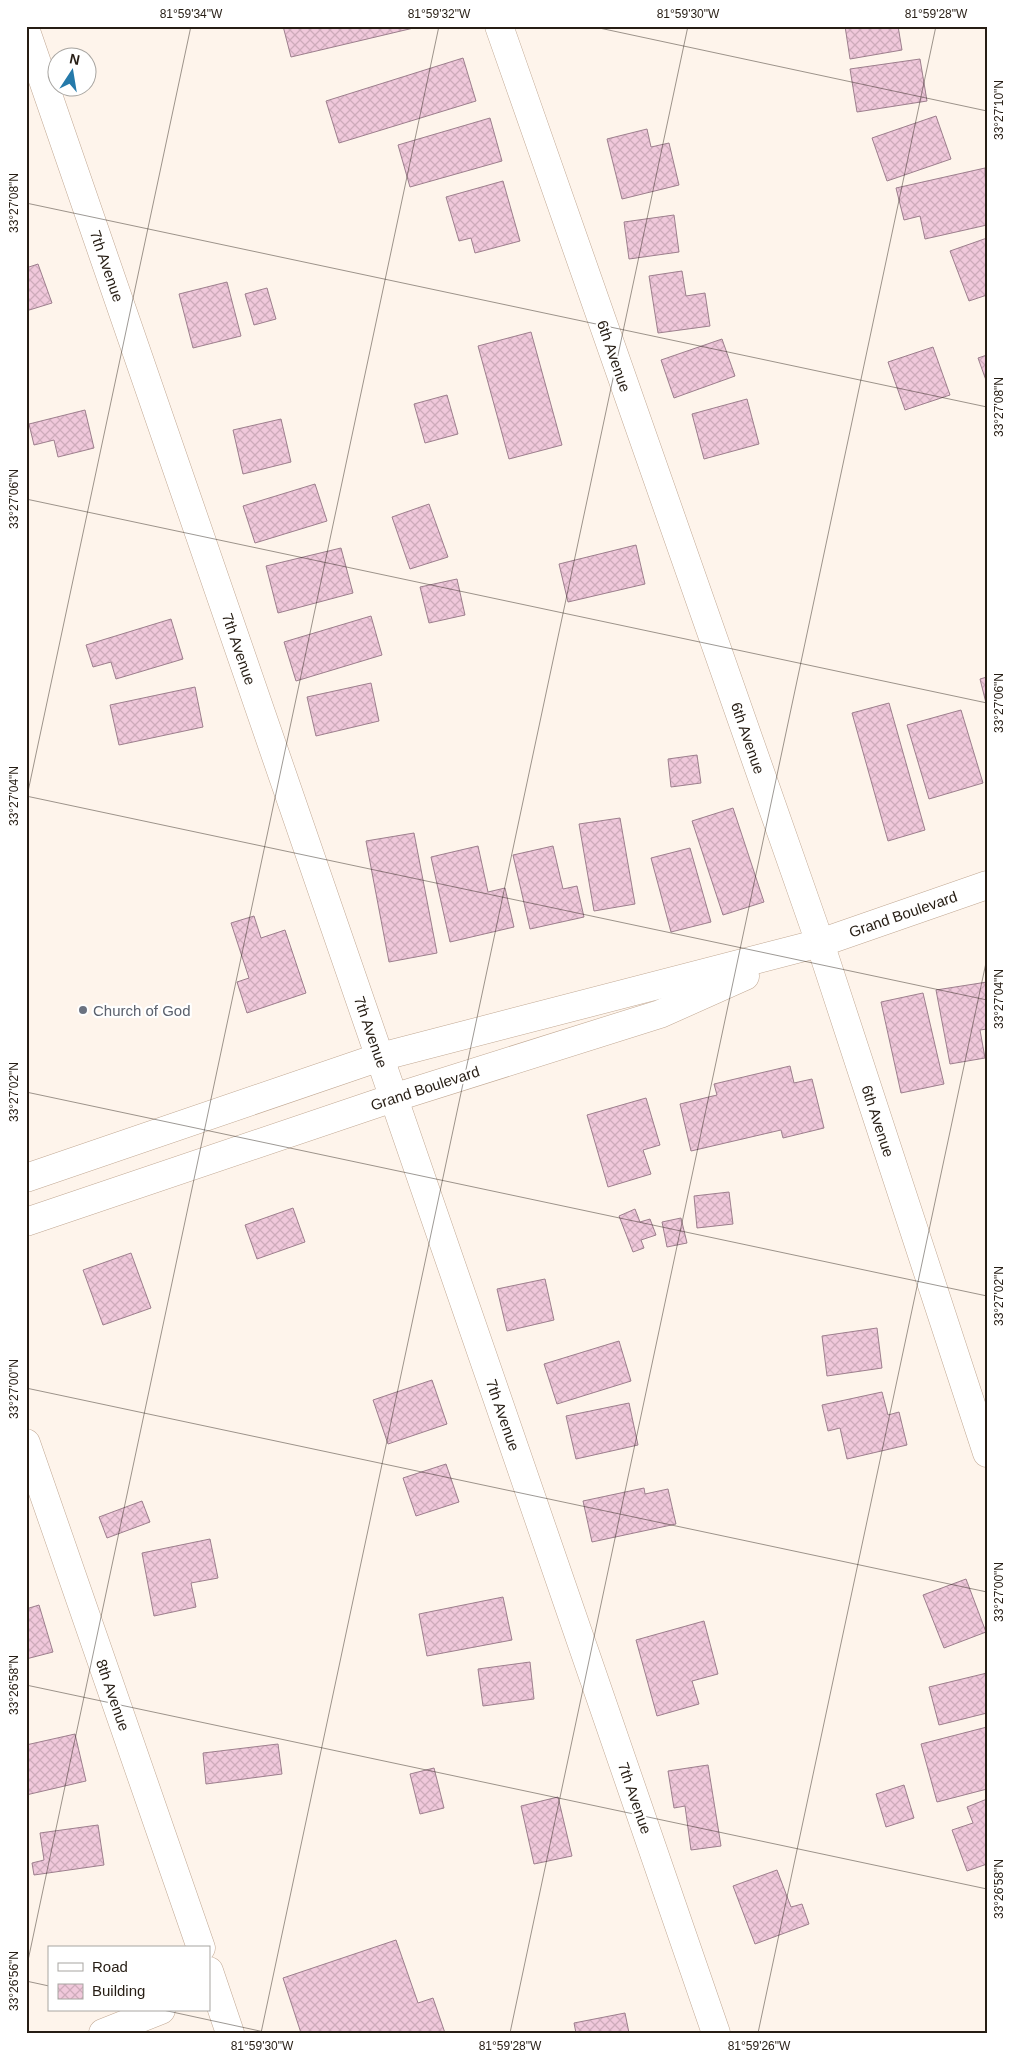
<svg xmlns="http://www.w3.org/2000/svg" width="1013" height="2059" font-family="Helvetica,sans-serif">
	<style>
		.building { fill: url(#building-cross-hatch); stroke: #9d7f8d }
		.lines { fill: none; stroke-linecap: round; stroke-linejoin: round }
		.minor-casing { stroke: #c1a893; stroke-width: 29 }
		.minor { stroke: #fff; stroke-width: 28 }
		.ticks { fill: none; stroke: #261d14; stroke-width: 1; stroke-opacity: 0.45 }
		.worship-dot { fill: #6b7280; stroke: #fff; stroke-width: 2 }
		.labels { text-anchor: middle; dominant-baseline: central; stroke-width: 4.5; stroke-linejoin: round; paint-order: stroke }
		.street-label { font-size: 15px; fill: #261d14; stroke: #fff }
		.worship-label { font-size: 15px; fill: #5b616d; stroke: #fff; text-anchor: start }
		.neatline { fill: none; stroke: #261d14; stroke-width: 2 }
		.ticks-label { font-size: 12px; text-anchor: middle; fill: #261d14 }
	</style>
	<defs>
		<pattern id="building-cross-hatch" width="8" height="8" patternUnits="userSpaceOnUse" patternTransform="scale(1.25)"><rect width="8" height="8" fill="#f0c8db"/><path d="M0 0l8 8M0 8l8-8" fill="none" stroke="#ceabbb"/></pattern>
	</defs>
	<rect width="100%" height="100%" fill="#fef4eb"/>
	<g class="building">
		<polygon points="283,26 422,26 291,57"/>
		<polygon points="845,26 898,26 902,50 850,59"/>
		<polygon points="463,58 476,101 339,143 326,101"/>
		<polygon points="920,59 927,101 857,112 850,69"/>
		<polygon points="936,116 951,159 887,181 872,138"/>
		<polygon points="490,118 502,161 410,187 398,145"/>
		<polygon points="647,129 651,147 669,143 679,185 622,199 607,139"/>
		<polygon points="985,168 987,225 925,239 920,216 904,220 896,188"/>
		<polygon points="503,181 520,241 475,253 471,238 459,241 446,197"/>
		<polygon points="674,215 679,252 629,259 624,222"/>
		<polygon points="987,238 987,295 969,301 950,251"/>
		<polygon points="38,264 52,303 26,311 26,268"/>
		<polygon points="682,271 686,296 705,293 710,326 658,333 649,276"/>
		<polygon points="227,282 241,336 193,348 179,294"/>
		<polygon points="267,288 276,319 254,325 245,294"/>
		<polygon points="531,332 562,445 509,459 478,346"/>
		<polygon points="722,339 735,376 674,398 661,360"/>
		<polygon points="933,347 950,395 905,410 888,362"/>
		<polygon points="987,355 987,383 978,358"/>
		<polygon points="447,395 458,434 425,443 414,404"/>
		<polygon points="747,399 759,444 704,459 692,414"/>
		<polygon points="85,410 94,448 58,457 54,440 34,445 29,424"/>
		<polygon points="281,419 291,462 243,474 233,430"/>
		<polygon points="315,484 327,521 255,543 243,506"/>
		<polygon points="429,504 448,557 410,569 392,517"/>
		<polygon points="636,545 645,584 568,602 559,564"/>
		<polygon points="341,548 353,593 278,613 266,566"/>
		<polygon points="457,579 465,615 429,623 420,587"/>
		<polygon points="371,616 382,655 296,681 284,642"/>
		<polygon points="171,619 183,659 116,679 111,662 93,667 86,645"/>
		<polygon points="987,677 987,707 980,679"/>
		<polygon points="371,683 379,721 316,736 307,697"/>
		<polygon points="195,687 203,727 119,745 110,705"/>
		<polygon points="889,703 925,830 888,841 852,713"/>
		<polygon points="961,710 983,783 929,799 907,725"/>
		<polygon points="697,755 701,783 671,787 668,759"/>
		<polygon points="733,808 764,902 723,915 692,821"/>
		<polygon points="620,818 635,904 594,911 579,824"/>
		<polygon points="414,833 437,953 389,962 366,841"/>
		<polygon points="478,846 488,892 505,888 514,927 450,942 431,857"/>
		<polygon points="553,846 563,889 577,886 584,917 530,929 513,855"/>
		<polygon points="690,848 711,922 671,932 651,858"/>
		<polygon points="254,916 261,938 285,930 306,993 247,1013 237,982 249,978 231,923"/>
		<polygon points="987,982 987,1029 980,1030 985,1058 950,1064 936,990"/>
		<polygon points="923,993 944,1084 901,1093 881,1002"/>
		<polygon points="790,1066 794,1083 812,1079 824,1128 783,1138 781,1130 691,1151 680,1104 717,1095 714,1084"/>
		<polygon points="646,1098 660,1145 643,1150 651,1174 608,1187 587,1115"/>
		<polygon points="729,1192 733,1224 697,1228 694,1196"/>
		<polygon points="293,1208 305,1242 257,1259 245,1225"/>
		<polygon points="635,1209 640,1222 650,1219 656,1235 641,1240 644,1248 633,1252 619,1216"/>
		<polygon points="681,1218 687,1243 667,1247 662,1222"/>
		<polygon points="131,1253 151,1308 103,1325 83,1270"/>
		<polygon points="545,1279 554,1320 507,1331 497,1289"/>
		<polygon points="877,1328 882,1368 827,1376 822,1336"/>
		<polygon points="619,1341 631,1381 557,1404 544,1364"/>
		<polygon points="432,1380 447,1424 388,1444 373,1400"/>
		<polygon points="882,1392 888,1415 899,1412 907,1445 847,1459 840,1428 828,1431 822,1405"/>
		<polygon points="629,1403 638,1445 576,1459 566,1416"/>
		<polygon points="446,1464 459,1502 416,1516 403,1478"/>
		<polygon points="644,1488 645,1494 668,1489 676,1524 592,1542 583,1501"/>
		<polygon points="142,1501 150,1522 107,1538 99,1517"/>
		<polygon points="210,1539 218,1578 191,1583 196,1607 154,1616 142,1553"/>
		<polygon points="966,1579 986,1632 944,1648 923,1595"/>
		<polygon points="503,1597 512,1640 427,1656 419,1614"/>
		<polygon points="39,1605 53,1652 26,1659 26,1609"/>
		<polygon points="704,1621 718,1674 692,1681 699,1704 657,1716 636,1640"/>
		<polygon points="530,1662 534,1699 483,1706 478,1669"/>
		<polygon points="987,1673 987,1713 939,1725 929,1687"/>
		<polygon points="987,1727 987,1789 937,1802 921,1744"/>
		<polygon points="75,1734 86,1781 26,1795 26,1745"/>
		<polygon points="278,1744 282,1774 206,1784 203,1753"/>
		<polygon points="708,1765 721,1846 691,1850 685,1806 674,1808 668,1771"/>
		<polygon points="434,1768 444,1808 420,1814 410,1774"/>
		<polygon points="904,1785 914,1818 886,1827 876,1794"/>
		<polygon points="558,1797 572,1856 534,1864 521,1806"/>
		<polygon points="987,1799 987,1864 967,1871 952,1830 973,1823 967,1807"/>
		<polygon points="98,1825 104,1865 34,1875 32,1863 44,1860 40,1833"/>
		<polygon points="777,1870 791,1907 802,1904 809,1924 755,1944 733,1886"/>
		<polygon points="396,1940 418,2003 433,1998 445,2033 301,2033 283,1978"/>
		<polygon points="625,2013 629,2033 576,2033 574,2023"/>
	</g>
	<g class="lines">
		<defs>
			<g id="minor">
				<polyline points="499,26 820,943 987,1453"/>
				<polyline points="26,31 716,2033"/>
				<polyline points="26,1178 380,1057 820,943 987,885"/>
				<polyline points="26,1222 393,1098 660,1014 745,976"/>
				<polyline points="26,1443 201,1948"/>
				<polyline points="209,1971 230,2033"/>
				<polyline points="103,2033 161,2010"/>
			</g>
		</defs>
		<use href="#minor" class="minor-casing"/>
		<use href="#minor" class="minor"/>
	</g>
	<path class="ticks" d="M 590,26 L 987,111M 26,203 L 987,407M 26,499 L 987,703M 26,796 L 987,1000M 26,801 L 191,26M 26,1092 L 987,1296M 26,1388 L 987,1592M 26,1685 L 987,1889M 26,1970 L 439,26M 26,1981 L 49,1986M 163,2010 L 269,2033M 261,2033 L 688,26M 510,2033 L 936,26M 758,2033 L 987,958"/>
	<circle class="worship-dot" cx="83" cy="1010" r="5"/>
	<g class="labels">
		<g class="street-label">
			<text transform="translate(107 266) rotate(71)">7th Avenue</text>
			<text transform="translate(614 356) rotate(71)">6th Avenue</text>
			<text transform="translate(239 649) rotate(71)">7th Avenue</text>
			<text transform="translate(748 738) rotate(71)">6th Avenue</text>
			<text transform="translate(903 914) rotate(-19)">Grand Boulevard</text>
			<text transform="translate(371 1032) rotate(71)">7th Avenue</text>
			<text transform="translate(425 1088) rotate(-18)">Grand Boulevard</text>
			<text transform="translate(878 1121) rotate(72)">6th Avenue</text>
			<text transform="translate(503 1415) rotate(71)">7th Avenue</text>
			<text transform="translate(113 1695) rotate(71)">8th Avenue</text>
			<text transform="translate(635 1798) rotate(71)">7th Avenue</text>
		</g>
		<g class="worship-label">
			<text x="93" y="1010">Church of God</text>
		</g>
	</g>
	<rect width="1013" height="2059" fill="none" stroke="#ffffff" stroke-width="55"/>
	<rect x="48" y="1946" width="162" height="65" fill="#ffffff" stroke="#a8a5a1"/>
	<rect x="58" y="1963" width="25" height="8" fill="#ffffff" stroke="#a8a5a1"/>
	<text x="92" y="1972" font-size="15" fill="#261d14">Road</text>
	<rect x="58" y="1984" width="25" height="15" fill="url(#building-cross-hatch)" stroke="#a8a5a1"/>
	<text x="92" y="1996" font-size="15" fill="#261d14">Building</text>
	<g transform="translate(72 72) rotate(12)"><circle r="24" fill="#ffffff" stroke="#a8a5a1"/>
	<path d="M0-4L9 19L0 12L-9 19Z" fill="#257aaa"/>
	<text y="-8" font-size="14" font-weight="bold" text-anchor="middle" fill="#261d14">N</text>
	</g>
	<rect x="28" y="28" width="958" height="2004" class="neatline"/>
	<g class="ticks-label">
		<text x="191" y="18">81°59'34"W</text>
		<text x="439" y="18">81°59'32"W</text>
		<text x="688" y="18">81°59'30"W</text>
		<text x="936" y="18">81°59'28"W</text>
		<text transform="translate(999 110) rotate(-90)" y="4">33°27'10"N</text>
		<text transform="translate(14 203) rotate(-90)" y="4">33°27'08"N</text>
		<text transform="translate(999 407) rotate(-90)" y="4">33°27'08"N</text>
		<text transform="translate(14 499) rotate(-90)" y="4">33°27'06"N</text>
		<text transform="translate(999 703) rotate(-90)" y="4">33°27'06"N</text>
		<text transform="translate(14 796) rotate(-90)" y="4">33°27'04"N</text>
		<text transform="translate(999 999) rotate(-90)" y="4">33°27'04"N</text>
		<text transform="translate(14 1092) rotate(-90)" y="4">33°27'02"N</text>
		<text transform="translate(999 1296) rotate(-90)" y="4">33°27'02"N</text>
		<text transform="translate(14 1389) rotate(-90)" y="4">33°27'00"N</text>
		<text transform="translate(999 1592) rotate(-90)" y="4">33°27'00"N</text>
		<text transform="translate(14 1685) rotate(-90)" y="4">33°26'58"N</text>
		<text transform="translate(999 1889) rotate(-90)" y="4">33°26'58"N</text>
		<text transform="translate(14 1981) rotate(-90)" y="4">33°26'56"N</text>
		<text x="262" y="2050">81°59'30"W</text>
		<text x="510" y="2050">81°59'28"W</text>
		<text x="759" y="2050">81°59'26"W</text>
	</g>
</svg>
